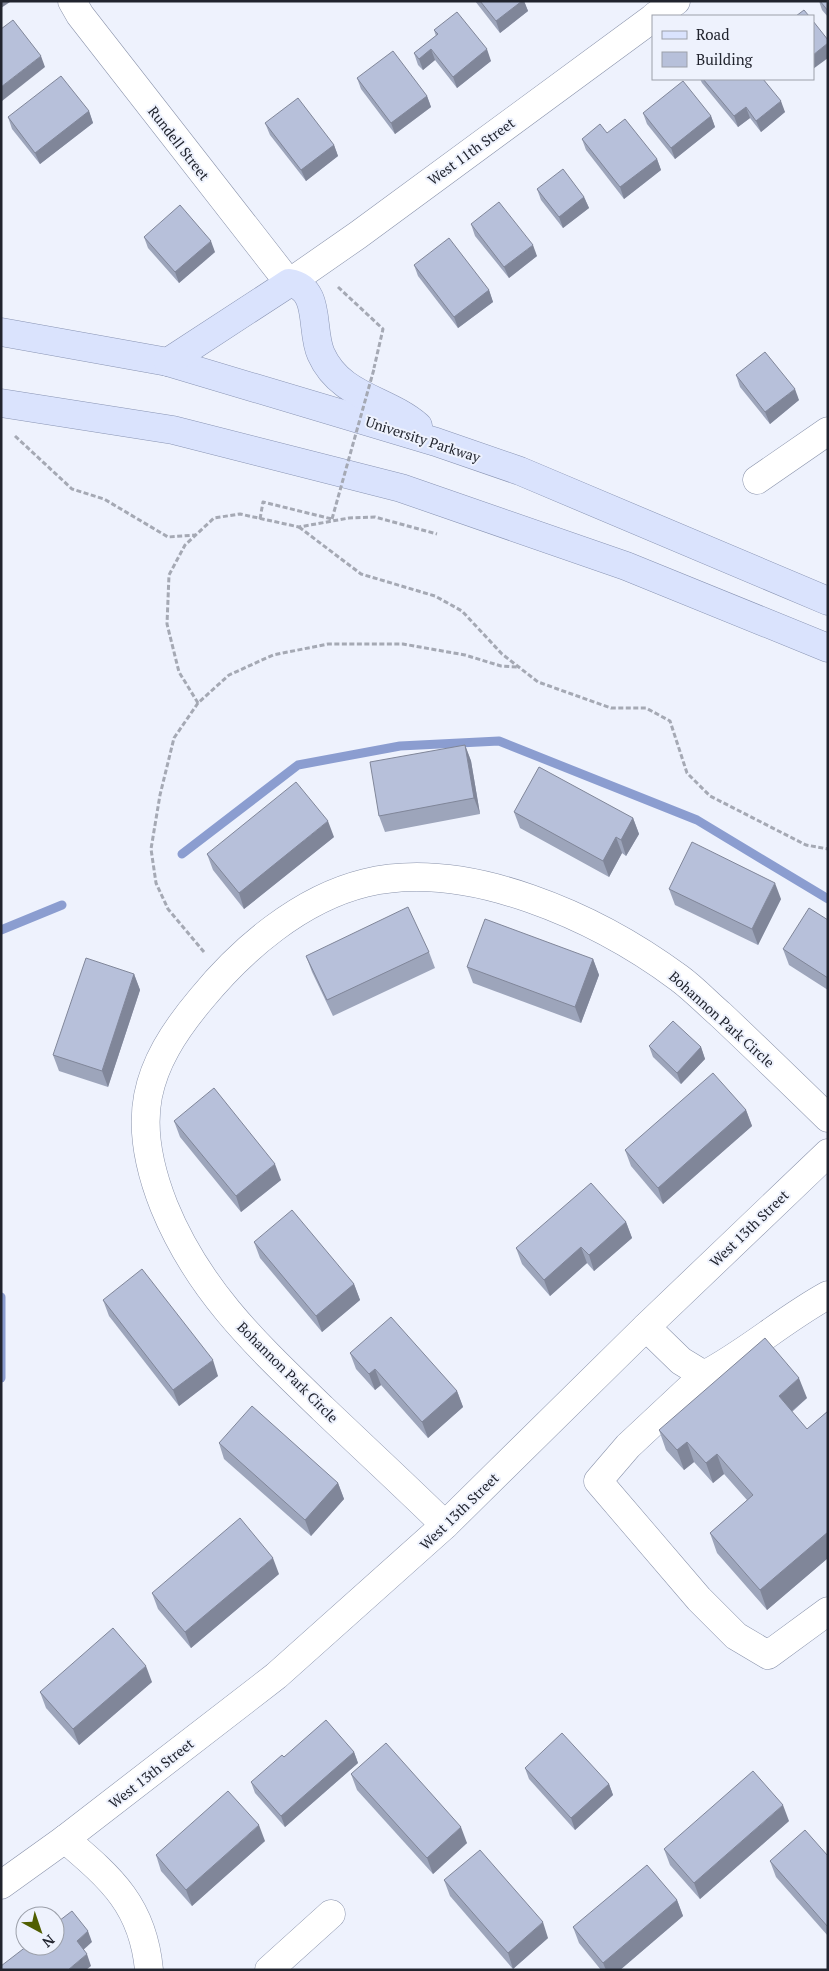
<svg xmlns="http://www.w3.org/2000/svg" width="829" height="1971" font-family="'PT Serif',serif">
	<style>
		.lines { fill: none; stroke-linecap: round; stroke-linejoin: round }
		.stream { stroke: #8b9dd0; stroke-width: 9 }
		.minor-casing { stroke: #8a93ab; stroke-width: 29 }
		.major-casing { stroke: #8994b3; stroke-width: 29 }
		.path { stroke: #a5a9b4; stroke-width: 3; stroke-dasharray: 5 2.5; stroke-linecap: butt }
		.minor { stroke: #fff; stroke-width: 28 }
		.major { stroke: #dae3fd; stroke-width: 28 }
		.path-bridge { stroke: #a5a9b4; stroke-width: 3; stroke-dasharray: 5 2.5; stroke-linecap: butt }
		.wall { fill: #9da5bb }
		.shaded-wall { fill: #808699 }
		.building { fill: #b7c0da; stroke: #808699 }
		.labels { text-anchor: middle; dominant-baseline: central; stroke-width: 4; stroke-linejoin: round; paint-order: stroke }
		.street-label { font-size: 14px; fill: #21242e; stroke: #eef2fd }
	</style>
	<rect width="100%" height="100%" fill="#eef2fd"/>
	<g class="lines">
		<g class="stream">
			<polyline points="182,854 298,765 400,746 499,741 697,820 828,899"/>
			<polyline points="1,930 62,905"/>
			<polyline points="1,1297 1,1378"/>
		</g>
		<defs>
			<g id="minor">
				<polyline points="72,1 80,15 289,283 358,235 653,18"/>
				<polyline points="655,16 676,1"/>
				<polyline points="757,480 828,431"/>
				<path d="M 646,1327 L 681,1361 L 704,1375 C 748,1352 784,1319 828,1295"/>
				<polyline points="704,1375 628,1446 598,1481 699,1599 736,1636 768,1655 828,1611"/>
				<path d="M 445,1525 C 405,1486 364,1448 323,1409 C 258,1346 199,1292 164,1206 C 130,1120 143,1068 201,999 C 242,949 300,899 365,883 C 468,858 598,918 679,978 C 694,989 707,1003 721,1015 C 757,1049 792,1083 828,1118"/>
				<path d="M 65,1839 C 112,1879 143,1906 149,1970"/>
				<polyline points="1,1885 65,1839 276,1676 445,1525 646,1327 828,1153"/>
				<polyline points="269,1970 331,1914"/>
			</g>
			<g id="major">
				<polyline points="1,332 168,362 436,442 520,471 828,601"/>
				<path d="M 168,362 L 289,283 C 322,288 310,330 321,354 C 340,397 387,399 418,426"/>
				<polyline points="1,403 173,430 401,488 626,566 828,648"/>
			</g>
		</defs>
		<use href="#minor" class="minor-casing"/>
		<use href="#major" class="major-casing"/>
		<g class="path">
			<polyline points="338,287 383,329 374,368"/>
			<polyline points="15,436 72,489 104,499 168,537 196,535"/>
			<polyline points="260,519 263,502 332,519"/>
			<polyline points="299,527 361,574 435,596 462,611 502,654 538,682 611,708 646,708 670,721 687,773 710,796 806,845 828,849"/>
			<polyline points="198,703 179,672 167,624 169,575 185,545 214,518 240,514 299,527 349,518 375,517 437,534"/>
			<polyline points="204,952 168,909 156,883 151,849 160,795 174,738 198,703 229,675 273,655 328,644 403,644 465,655 501,666 518,667"/>
		</g>
		<use href="#minor" class="minor"/>
		<use href="#major" class="major"/>
		<polyline class="path-bridge" points="332,519 374,369"/>
	</g>
	<g class="wall">
		<polygon points="475,1 524,1 528,11 500,33"/>
		<polygon points="819,1 828,1 828,17 822,10"/>
		<polygon points="434,30 491,61 457,88 435,60 423,70 418,65 414,53 436,36"/>
		<polygon points="357,78 427,96 431,107 395,134 361,89"/>
		<polygon points="700,79 763,79 785,112 761,132 750,118 738,127 702,83"/>
		<polygon points="89,111 93,123 40,164 12,129 8,117"/>
		<polygon points="643,113 711,116 715,127 675,159 647,124"/>
		<polygon points="265,123 334,145 338,156 306,181 270,135"/>
		<polygon points="607,133 657,159 661,170 624,199 586,150 582,139"/>
		<polygon points="537,189 584,197 589,208 563,228 541,200"/>
		<polygon points="471,224 537,256 509,278 475,236"/>
		<polygon points="144,237 215,252 179,283 148,248"/>
		<polygon points="414,265 489,290 493,302 458,328 418,276"/>
		<polygon points="736,375 799,400 770,424 740,387"/>
		<polygon points="465,745 471,761 480,814 385,832 379,816"/>
		<polygon points="514,812 633,818 639,834 626,856 622,853 609,877 520,828"/>
		<polygon points="334,837 244,909 213,870 207,854"/>
		<polygon points="669,889 781,899 758,945 675,905"/>
		<polygon points="828,920 828,990 789,965 783,949"/>
		<polygon points="429,952 435,968 333,1016 312,972 306,956"/>
		<polygon points="593,959 599,975 581,1023 473,983 467,967"/>
		<polygon points="134,974 140,990 108,1087 59,1071 53,1055"/>
		<polygon points="649,1046 701,1047 705,1059 681,1084 653,1057"/>
		<polygon points="746,1110 752,1126 663,1204 631,1166 625,1150"/>
		<polygon points="174,1121 281,1180 241,1212 180,1137"/>
		<polygon points="626,1222 632,1238 594,1271 587,1263 550,1296 522,1264 516,1248"/>
		<polygon points="254,1242 354,1284 360,1300 322,1332 260,1258"/>
		<polygon points="103,1300 218,1376 179,1406 109,1316"/>
		<polygon points="350,1353 457,1391 463,1407 428,1438 381,1385 375,1390 356,1369"/>
		<polygon points="807,1398 792,1412 807,1429 828,1411 828,1558 767,1610 717,1553 710,1533 747,1500 724,1474 713,1483 694,1462 684,1470 666,1450 659,1430"/>
		<polygon points="219,1443 338,1483 344,1499 311,1536 224,1459"/>
		<polygon points="279,1574 191,1648 158,1609 152,1593"/>
		<polygon points="152,1682 79,1745 46,1708 40,1692"/>
		<polygon points="354,1752 358,1763 285,1827 255,1793 251,1782 284,1757"/>
		<polygon points="525,1768 609,1784 613,1795 575,1830 529,1779"/>
		<polygon points="351,1774 467,1843 433,1874 357,1790"/>
		<polygon points="789,1821 700,1899 670,1865 664,1849"/>
		<polygon points="265,1841 192,1906 161,1871 156,1855"/>
		<polygon points="828,1856 828,1936 776,1877 770,1861"/>
		<polygon points="444,1880 548,1938 513,1969 450,1896"/>
		<polygon points="677,1900 683,1916 620,1970 601,1970 579,1943 573,1927"/>
	</g>
	<g class="shaded-wall">
		<polygon points="1,1 10,1 10,2 1,8"/>
		<polygon points="522,1 524,1 528,11 500,33 496,21"/>
		<polygon points="828,43 828,58 813,69 813,55"/>
		<polygon points="431,49 435,60 423,70 419,59"/>
		<polygon points="487,49 491,61 457,88 453,77"/>
		<polygon points="41,56 45,67 2,101 1,87"/>
		<polygon points="427,96 431,107 395,134 391,123"/>
		<polygon points="781,101 785,112 761,132 756,121"/>
		<polygon points="746,107 750,118 738,127 734,116"/>
		<polygon points="89,111 93,123 40,164 35,153"/>
		<polygon points="711,116 715,127 675,159 671,148"/>
		<polygon points="334,145 338,156 306,181 301,170"/>
		<polygon points="657,159 661,170 624,199 620,187"/>
		<polygon points="584,197 589,208 563,228 559,217"/>
		<polygon points="211,241 215,252 179,283 175,272"/>
		<polygon points="533,245 537,256 509,278 504,267"/>
		<polygon points="489,290 493,302 458,328 454,317"/>
		<polygon points="795,389 799,400 770,424 765,412"/>
		<polygon points="465,745 471,761 480,814 474,798"/>
		<polygon points="633,818 639,834 626,856 621,840"/>
		<polygon points="328,821 334,837 244,909 239,893"/>
		<polygon points="616,837 622,853 609,877 603,861"/>
		<polygon points="775,883 781,899 758,945 752,929"/>
		<polygon points="593,959 599,975 581,1023 575,1007"/>
		<polygon points="134,974 140,990 108,1087 102,1071"/>
		<polygon points="701,1047 705,1059 681,1084 677,1073"/>
		<polygon points="746,1110 752,1126 663,1204 658,1188"/>
		<polygon points="275,1164 281,1180 241,1212 236,1196"/>
		<polygon points="626,1222 632,1238 594,1271 589,1255"/>
		<polygon points="581,1247 587,1263 550,1296 544,1280"/>
		<polygon points="354,1284 360,1300 322,1332 316,1316"/>
		<polygon points="213,1360 218,1376 179,1406 173,1390"/>
		<polygon points="375,1369 381,1385 375,1390 369,1374"/>
		<polygon points="799,1378 807,1398 786,1416 779,1396"/>
		<polygon points="457,1391 463,1407 428,1438 422,1422"/>
		<polygon points="687,1442 694,1462 684,1470 677,1450"/>
		<polygon points="717,1454 724,1474 713,1483 706,1463"/>
		<polygon points="338,1483 344,1499 311,1536 305,1520"/>
		<polygon points="828,1532 828,1558 767,1610 760,1590"/>
		<polygon points="273,1558 279,1574 191,1648 185,1632"/>
		<polygon points="146,1666 152,1682 79,1745 73,1729"/>
		<polygon points="354,1752 358,1763 285,1827 281,1816"/>
		<polygon points="609,1784 613,1795 575,1830 571,1818"/>
		<polygon points="783,1805 789,1821 700,1899 694,1883"/>
		<polygon points="259,1825 265,1841 192,1906 186,1890"/>
		<polygon points="461,1827 467,1843 433,1874 427,1858"/>
		<polygon points="677,1900 683,1916 620,1970 606,1970 603,1963"/>
		<polygon points="543,1922 548,1938 513,1969 508,1953"/>
		<polygon points="88,1931 92,1942 81,1952 77,1941"/>
		<polygon points="87,1954 91,1966 86,1970 68,1970"/>
	</g>
	<g class="building">
		<polygon points="480,1 522,1 496,21"/>
		<polygon points="820,1 828,1 828,11"/>
		<polygon points="804,10 809,16 796,16"/>
		<polygon points="457,12 487,49 453,77 431,49 419,59 414,53 438,34 434,30"/>
		<polygon points="13,20 41,56 1,87 1,29"/>
		<polygon points="813,21 828,40 828,43 813,55"/>
		<polygon points="393,51 427,96 391,123 357,78"/>
		<polygon points="61,76 89,111 35,153 8,117"/>
		<polygon points="703,79 763,79 781,101 756,121 746,107 734,116"/>
		<polygon points="683,81 711,116 671,148 643,113"/>
		<polygon points="298,98 334,145 301,170 265,123"/>
		<polygon points="625,119 657,159 620,187 582,139 600,124 607,133"/>
		<polygon points="563,169 584,197 559,217 537,189"/>
		<polygon points="499,202 533,245 504,267 471,224"/>
		<polygon points="180,205 211,241 175,272 144,237"/>
		<polygon points="449,238 489,290 454,317 414,265"/>
		<polygon points="765,352 795,389 765,412 736,375"/>
		<polygon points="465,745 474,798 379,816 370,762"/>
		<polygon points="539,767 633,818 621,840 616,837 603,861 514,812"/>
		<polygon points="296,782 328,821 239,893 207,854"/>
		<polygon points="692,842 775,883 752,929 669,889"/>
		<polygon points="408,907 429,952 327,1000 306,956"/>
		<polygon points="809,908 828,920 828,978 783,949"/>
		<polygon points="485,919 593,959 575,1007 467,967"/>
		<polygon points="86,958 134,974 102,1071 53,1055"/>
		<polygon points="673,1021 701,1047 677,1073 649,1046"/>
		<polygon points="713,1073 746,1110 658,1188 625,1150"/>
		<polygon points="214,1088 275,1164 236,1196 174,1121"/>
		<polygon points="591,1183 626,1222 589,1255 581,1247 544,1280 516,1248"/>
		<polygon points="292,1210 354,1284 316,1316 254,1242"/>
		<polygon points="142,1269 213,1360 173,1390 103,1300"/>
		<polygon points="391,1317 457,1391 422,1422 375,1369 369,1374 350,1353"/>
		<polygon points="765,1338 799,1378 779,1396 807,1429 828,1411 828,1532 760,1590 710,1533 753,1495 717,1454 706,1463 687,1442 677,1450 659,1430"/>
		<polygon points="252,1406 338,1483 305,1520 219,1443"/>
		<polygon points="240,1518 273,1558 185,1632 152,1593"/>
		<polygon points="113,1628 146,1666 73,1729 40,1692"/>
		<polygon points="326,1720 354,1752 281,1816 251,1782 282,1755 284,1757"/>
		<polygon points="562,1733 609,1784 571,1818 525,1768"/>
		<polygon points="386,1743 461,1827 427,1858 351,1774"/>
		<polygon points="753,1771 783,1805 694,1883 664,1849"/>
		<polygon points="228,1791 259,1825 186,1890 156,1855"/>
		<polygon points="805,1830 828,1856 828,1927 770,1861"/>
		<polygon points="480,1850 543,1922 508,1953 444,1880"/>
		<polygon points="647,1865 677,1900 603,1963 573,1927"/>
		<polygon points="72,1911 88,1931 77,1941 87,1954 68,1970 1,1970 1,1966 27,1946 55,1946 55,1924"/>
	</g>
	<g class="labels">
		<g class="street-label">
			<text transform="translate(179 143) rotate(52)">Rundell Street</text>
			<text transform="translate(471 151) rotate(-36)">West 11th Street</text>
			<text transform="translate(423 439) rotate(18)">University Parkway</text>
			<text transform="translate(722 1019) rotate(42)">Bohannon Park Circle</text>
			<text transform="translate(749 1228) rotate(-44)">West 13th Street</text>
			<text transform="translate(288 1372) rotate(45)">Bohannon Park Circle</text>
			<text transform="translate(459 1511) rotate(-44)">West 13th Street</text>
			<text transform="translate(151 1773) rotate(-38)">West 13th Street</text>
		</g>
	</g>
	<rect width="829" height="1971" fill="none" stroke="#21242e" stroke-width="5"/>
	<rect x="652" y="15" width="162" height="65" fill="#eef2fd" stroke="#9ca0aa"/>
	<rect x="662" y="31" width="25" height="8" fill="#dae3fd" stroke="#9ca0aa"/>
	<text x="696" y="40" font-size="15" fill="#21242e">Road</text>
	<rect x="662" y="52" width="25" height="15" fill="#b7c0da" stroke="#9ca0aa"/>
	<text x="696" y="65" font-size="15" fill="#21242e">Building</text>
	<g transform="translate(40 1931) rotate(140)"><circle r="24" fill="#eef2fd" stroke="#9ca0aa"/>
	<path d="M0-4L9 19L0 12L-9 19Z" fill="#505e00"/>
	<text y="-8" font-size="14" font-weight="bold" text-anchor="middle" fill="#21242e">N</text>
	</g>
</svg>
